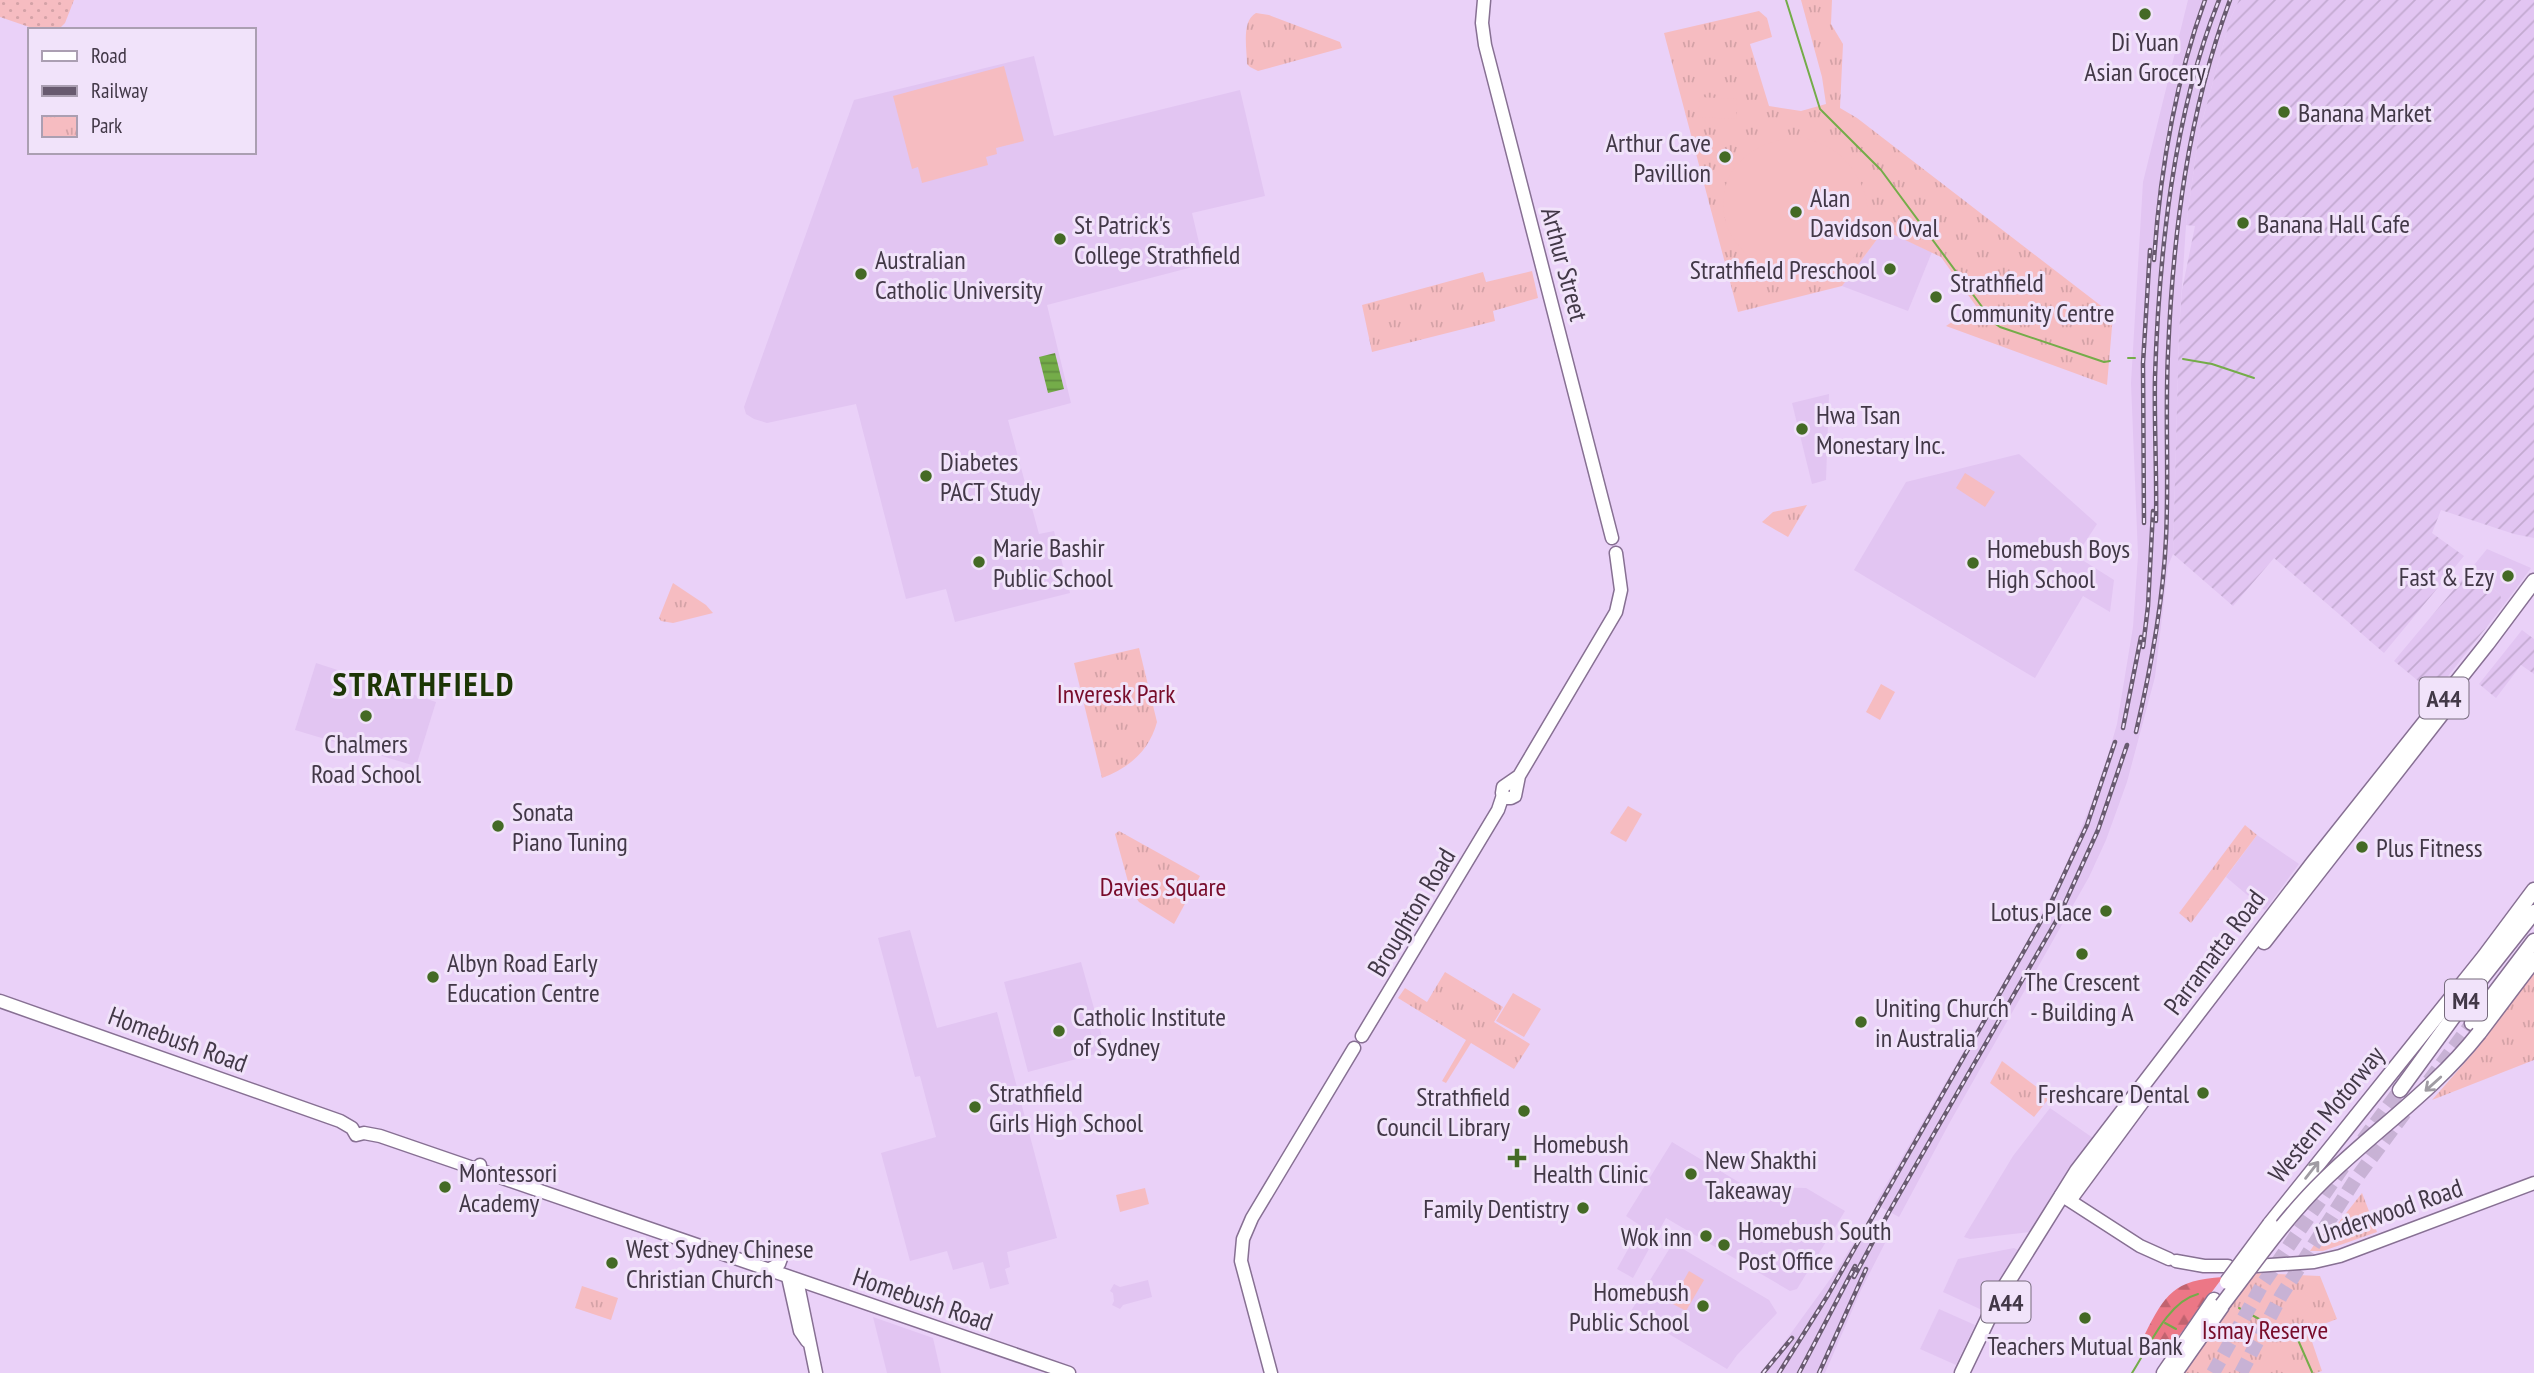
<svg xmlns="http://www.w3.org/2000/svg" width="2534" height="1373" font-family="'PT Sans Narrow',sans-serif">
	<style>
		.built { fill: #e2c5f2 }
		.industrial { fill: url(#industrial-furrows) }
		.grass { fill: url(#grass-dots) }
		.forest { fill: url(#forest-firs) }
		.park { fill: url(#park-tufts) }
		.pitch { fill: #f6bcc1 }
		.water { fill: url(#water-rules) }
		.lines { fill: none; stroke-linecap: round; stroke-linejoin: round }
		.stream { stroke: #74ac49; stroke-width: 2 }
		.highway-tunnel { stroke: #c8b2d5; stroke-width: 14; stroke-dasharray: 14 7; stroke-linecap: butt }
		.major-casing { stroke: #877093; stroke-width: 15 }
		.highway-casing { stroke: #877093; stroke-width: 17 }
		.major { stroke: #fff; stroke-width: 12 }
		.highway { stroke: #fff; stroke-width: 14 }
		.rail-casing { stroke: #685a6f; stroke-width: 4.5 }
		.rail { stroke: #f1e3fa; stroke-width: 2; stroke-dasharray: 5; stroke-linecap: butt }
		.highway-bridge-casing { stroke: #877093; stroke-width: 17; stroke-linecap: butt }
		.highway-bridge { stroke: #fff; stroke-width: 14 }
		.oneway { stroke: #a09ca3 }
		.poi-dot { fill: #446a25; stroke: #f1e3fa; stroke-width: 2.5 }
		.labels { text-anchor: middle; dominant-baseline: central; stroke-width: 6; stroke-linejoin: round; paint-order: stroke }
		.shield { fill: #f1e3fa; stroke: #766b7d; stroke-width: 2 }
		.shield-label { font-size: 24px; font-weight: bold; fill: #423847 }
		.poi-label { font-size: 26px; fill: #423847; stroke: #f1e3fa; text-anchor: start }
		.street-label { font-size: 26px; fill: #423847; stroke: #f1e3fa }
		.park-label { font-size: 26px; fill: #780c2a; stroke: #f1e3fa }
		.district-label { font-size: 33px; font-weight: bold; letter-spacing: 2px; fill: #1c3605; stroke: #f1e3fa }
	</style>
	<defs>
		<pattern id="industrial-furrows" width="10" height="10" patternUnits="userSpaceOnUse" patternTransform="scale(1.75)"><rect width="10" height="10" fill="#e2c5f2"/><path d="M-1 1l2-2M0 10L10 0M9 11l2-2" fill="none" stroke="#c3aad1"/></pattern>
		<pattern id="grass-dots" width="8" height="8" patternUnits="userSpaceOnUse" patternTransform="scale(1.75)"><rect width="8" height="8" fill="#f6bcc1"/><path d="M2 2h.1M6 6h.1" fill="none" stroke="#d4a2a7" stroke-width="1.8" stroke-linecap="round"/></pattern>
		<pattern id="forest-firs" width="22" height="20" patternUnits="userSpaceOnUse" patternTransform="scale(1.75)"><rect width="22" height="20" fill="#ec7786"/><path d="M5 1l3.5 6h-7zM16 11l3.5 6h-7z" fill="#c1636f"/></pattern>
		<pattern id="park-tufts" width="24" height="20" patternUnits="userSpaceOnUse" patternTransform="scale(1.75)"><rect width="24" height="20" fill="#f6bcc1"/><path d="M3 7l-1-3M5 7V3M7 7l1-3M15 17l-1-3M17 17v-4M19 17l1-3" fill="none" stroke="#d4a2a7"/></pattern>
		<pattern id="water-rules" width="6" height="5" patternUnits="userSpaceOnUse" patternTransform="scale(1.75)"><rect width="6" height="5" fill="#74ac49"/><path d="M0 2.5h6" fill="none" stroke="#618d3f"/></pattern>
	</defs>
	<rect width="100%" height="100%" fill="#ead1f8"/>
	<g class="built">
		<polygon points="2188,0 2239,0 2230,20 2199,133 2186,225 2179,331 2173,554 2168,566 2155,677 2127,782 2106,840 2089,877 1950,1122 1899,1217 1875,1204 2020,954 2061,877 2101,780 2117,724 2133,627 2138,555 2131,383 2143,182"/>
		<polygon points="1034,56 1054,136 1240,90 1265,196 1192,213 1204,264 1047,305 1071,403 1008,420 1039,534 1054,531 1070,593 955,622 946,589 906,599 856,404 767,423 754,419 746,414 744,407 854,100"/>
		<polygon points="1884,230 1932,252 1908,311 1842,286"/>
		<polygon points="1829,394 1826,480 1812,484 1792,403"/>
		<polygon points="2019,454 2097,524 2076,556 2114,580 2110,612 2083,596 2035,678 1854,570 1906,482"/>
		<polygon points="2487,549 2531,568 2503,606 2500,594 2470,570"/>
		<polygon points="316,663 436,702 417,763 412,765 295,730"/>
		<polygon points="2257,835 2299,864 2265,910 2226,877"/>
		<polygon points="910,930 937,1028 997,1012 1057,1238 1007,1252 1010,1267 1005,1269 1009,1284 990,1289 983,1262 953,1270 947,1251 910,1261 881,1153 936,1137 920,1076 915,1077 878,938"/>
		<polygon points="1081,962 1106,1051 1028,1072 1004,982"/>
		<polygon points="2050,1108 2093,1138 2052,1195 2030,1232 1970,1239 1964,1237 2013,1156"/>
		<polygon points="1672,1142 1747,1187 1806,1188 1845,1211 1797,1289 1790,1291 1666,1218 1633,1278 1617,1269 1641,1226 1626,1216"/>
		<polygon points="1865,1224 1881,1234 1885,1243 1861,1290 1825,1373 1762,1373 1839,1267"/>
		<polygon points="1673,1243 1769,1300 1777,1313 1737,1355 1727,1369 1631,1311"/>
		<polygon points="2014,1248 2018,1250 1982,1310 1943,1292 1958,1259"/>
		<polygon points="1148,1280 1152,1297 1123,1305 1120,1309 1112,1305 1114,1301 1113,1293 1110,1291 1114,1284 1120,1287"/>
		<polygon points="1939,1309 1975,1325 1956,1365 1920,1349"/>
		<polygon points="873,1317 933,1338 941,1373 887,1373"/>
	</g>
	<g class="industrial">
		<polygon points="2239,0 2534,0 2534,538 2514,534 2441,510 2432,533 2464,556 2384,653 2274,558 2233,606 2173,554 2179,331 2182,290 2195,226 2186,225 2199,133 2230,20"/>
		<polygon points="2470,570 2500,594 2503,606 2434,694 2394,661"/>
		<polygon points="2522,630 2534,639 2534,674 2521,665 2496,698 2479,684"/>
	</g>
	<polygon class="grass" points="0,0 74,0 65,23 58,30 38,30 0,17"/>
	<path class="forest" d="M 2223,1277 L 2170,1348 L 2165,1345 L 2163,1350 L 2145,1334 C 2165,1294 2174,1280 2223,1277 Z"/>
	<g class="park">
		<polygon points="1801,0 1832,0 1831,24 1843,44 1840,108 1857,118 2113,315 2107,385 1946,326 1976,306 1941,257 1884,230 1842,286 1738,312 1664,33 1759,11 1767,18 1772,37 1750,44 1769,106 1801,111 1826,104 1822,77"/>
		<path d="M 1256,13 L 1269,15 L 1340,42 L 1342,48 L 1258,71 L 1250,67 L 1247,64 C 1247,49 1241,21 1256,13 Z"/>
		<polygon points="1532,271 1538,298 1493,311 1495,321 1372,352 1362,305 1483,272 1486,282"/>
		<polygon points="1807,505 1788,537 1762,522 1773,512"/>
		<polygon points="673,583 706,605 713,613 673,623 661,621 659,618"/>
		<path d="M 1139,648 L 1157,722 C 1149,751 1129,768 1102,778 L 1074,663 Z"/>
		<polygon points="2245,825 2257,835 2191,923 2179,913"/>
		<polygon points="1119,831 1200,876 1174,924 1139,902 1130,889 1115,834"/>
		<polygon points="1445,972 1503,1007 1494,1022 1530,1044 1514,1069 1471,1043 1446,1083 1442,1081 1466,1040 1398,998 1405,988 1427,1002"/>
		<polygon points="2534,973 2534,1060 2432,1100 2475,1051"/>
		<polygon points="2002,1061 2050,1097 2034,1117 1990,1083"/>
		<polygon points="2362,1193 2377,1232 2323,1251 2310,1251 2322,1233 2328,1236"/>
		<polygon points="2253,1273 2320,1276 2337,1319 2308,1330 2322,1371 2316,1373 2181,1373"/>
		<polygon points="582,1286 618,1298 611,1320 575,1308"/>
	</g>
	<g class="pitch">
		<polygon points="1004,66 1024,141 996,148 997,154 986,157 988,165 922,183 918,167 912,169 893,96"/>
		<polygon points="1700,97 1737,99 1736,119 1698,117"/>
		<path d="M 1802,137 C 1817,142 1833,147 1844,159 C 1873,188 1880,241 1843,267 C 1809,291 1774,281 1746,254 C 1738,245 1729,235 1726,223 C 1712,170 1754,139 1802,137 Z"/>
		<polygon points="1965,473 1995,492 1985,507 1956,488"/>
		<polygon points="1881,684 1895,692 1880,720 1866,712"/>
		<polygon points="1628,806 1642,814 1626,842 1610,833"/>
		<polygon points="1513,993 1541,1009 1524,1037 1496,1021"/>
		<polygon points="1145,1188 1149,1204 1120,1212 1116,1195"/>
		<polygon points="1689,1271 1704,1280 1686,1311 1671,1303"/>
	</g>
	<polygon class="water" points="1055,353 1064,389 1048,393 1039,357"/>
	<g class="lines">
		<g class="stream">
			<polyline points="1786,0 1820,109 1881,170 1994,323 2000,327 2104,362 2110,361"/>
			<polyline points="2128,358 2135,358"/>
			<polyline points="2183,359 2212,364 2254,378"/>
			<polyline points="2239,1308 2281,1331 2288,1330 2295,1333 2312,1372"/>
			<polyline points="2165,1323 2176,1329"/>
			<path d="M 2132,1373 C 2149,1347 2167,1302 2198,1294"/>
		</g>
		<g class="highway-tunnel">
			<polyline points="2429,1081 2472,1023"/>
			<polyline points="2363,1140 2400,1090"/>
			<polyline points="2213,1373 2262,1285 2343,1167"/>
			<polyline points="2241,1373 2281,1296 2355,1180 2406,1111"/>
		</g>
		<defs>
			<g id="major">
				<polyline points="1484,0 1482,23 1485,45 1612,538"/>
				<polyline points="1519,776 1503,787 1502,793 1506,798 1511,798 1515,796 1519,776 1616,612 1621,590 1616,553"/>
				<polyline points="0,1001 340,1121 352,1128 356,1135 364,1133 380,1136 476,1169 480,1165"/>
				<polyline points="1362,1036 1498,810 1503,795"/>
				<polyline points="476,1169 479,1175 485,1172 1069,1373"/>
				<polyline points="2061,1195 2140,1246 2169,1259"/>
				<polyline points="2176,1261 2204,1266 2228,1266"/>
				<polyline points="2256,1266 2314,1262 2340,1256 2534,1183"/>
				<polyline points="768,1270 779,1264 783,1253"/>
				<polyline points="788,1277 800,1331 807,1341"/>
				<polyline points="797,1280 816,1373"/>
				<polyline points="1271,1373 1241,1261 1243,1239 1252,1218 1354,1048"/>
			</g>
			<g id="highway">
				<polyline points="2264,942 2447,707"/>
				<polyline points="2472,1023 2534,941"/>
				<polyline points="2479,1033 2534,960"/>
				<polyline points="2400,1090 2478,983 2534,912"/>
				<polyline points="2070,1199 2143,1100"/>
				<polyline points="2270,1224 2484,957 2534,890"/>
				<polyline points="1962,1373 1999,1296 2077,1171 2313,863 2487,644 2534,581"/>
				<polyline points="2164,1373 2214,1300"/>
				<polyline points="2175,1373 2222,1306"/>
			</g>
		</defs>
		<use href="#major" class="major-casing"/>
		<use href="#highway" class="highway-casing"/>
		<use href="#major" class="major"/>
		<use href="#highway" class="highway"/>
		<defs>
			<g id="rail">
				<path d="M 2154,260 C 2160,171 2174,85 2205,0"/>
				<path d="M 2156,521 C 2157,473 2154,425 2155,377 C 2159,254 2173,115 2219,0"/>
				<polyline points="2144,523 2143,363 2150,250"/>
				<polyline points="2143,647 2148,606 2153,511"/>
				<polyline points="2123,728 2141,637"/>
				<path d="M 2136,732 C 2151,668 2163,604 2166,538 C 2169,477 2165,415 2168,353 C 2173,233 2188,113 2230,0"/>
				<polyline points="1854,1277 1889,1212 2059,916 2098,830 2127,745"/>
				<polyline points="1763,1373 1792,1338"/>
				<polyline points="1779,1373 1828,1295 2048,909 2087,825 2115,742"/>
				<polyline points="1799,1373 1855,1266"/>
				<polyline points="1819,1373 1866,1269"/>
			</g>
		</defs>
		<use href="#rail" class="rail-casing"/>
		<use href="#rail" class="rail"/>
		<defs>
			<g id="highway-bridge">
				<polyline points="2227,1282 2270,1224"/>
				<path d="M 2222,1305 C 2255,1262 2285,1218 2324,1180 C 2375,1130 2434,1090 2479,1033"/>
			</g>
		</defs>
		<use href="#highway-bridge" class="highway-bridge-casing"/>
		<use href="#highway-bridge" class="highway-bridge"/>
	</g>
	<defs><path id="oneway-shaft" d="M-6 0H5M1.5-3L5.5 0L1.5 3" fill="none" stroke-width="1.6" stroke-linecap="round" stroke-linejoin="round" transform="scale(1.75)"/></defs>
	<g class="oneway">
		<use href="#oneway-shaft" transform="translate(2433 1084) rotate(138)"/>
		<use href="#oneway-shaft" transform="translate(2312 1170) rotate(-52)"/>
	</g>
	<g class="poi-dot">
		<circle cx="2145" cy="14" r="7"/>
		<circle cx="2284" cy="112" r="7"/>
		<circle cx="1725" cy="157" r="7"/>
		<circle cx="1796" cy="212" r="7"/>
		<circle cx="2243" cy="223" r="7"/>
		<circle cx="1060" cy="239" r="7"/>
		<circle cx="1890" cy="269" r="7"/>
		<circle cx="861" cy="274" r="7"/>
		<circle cx="1936" cy="297" r="7"/>
		<circle cx="1802" cy="429" r="7"/>
		<circle cx="926" cy="476" r="7"/>
		<circle cx="979" cy="562" r="7"/>
		<circle cx="1973" cy="563" r="7"/>
		<circle cx="2508" cy="576" r="7"/>
		<circle cx="366" cy="716" r="7"/>
		<circle cx="498" cy="826" r="7"/>
		<circle cx="2362" cy="847" r="7"/>
		<circle cx="2106" cy="911" r="7"/>
		<circle cx="2082" cy="954" r="7"/>
		<circle cx="433" cy="977" r="7"/>
		<circle cx="1861" cy="1022" r="7"/>
		<circle cx="1059" cy="1031" r="7"/>
		<circle cx="2203" cy="1093" r="7"/>
		<circle cx="975" cy="1107" r="7"/>
		<circle cx="1524" cy="1111" r="7"/>
		<path d="M1513.5 1147.5h7v7h7v7h-7v7h-7v-7h-7v-7h7z"/>
		<circle cx="1691" cy="1174" r="7"/>
		<circle cx="445" cy="1187" r="7"/>
		<circle cx="1583" cy="1208" r="7"/>
		<circle cx="1706" cy="1236" r="7"/>
		<circle cx="1724" cy="1245" r="7"/>
		<circle cx="612" cy="1263" r="7"/>
		<circle cx="1703" cy="1306" r="7"/>
		<circle cx="2085" cy="1318" r="7"/>
	</g>
	<g class="labels">
		<g class="shield">
			<rect x="2419.5" y="677.5" width="49" height="41" rx="5"/>
			<rect x="2445" y="979.5" width="42" height="41" rx="5"/>
			<rect x="1981.5" y="1281.5" width="49" height="41" rx="5"/>
		</g>
		<g class="shield-label">
			<text x="2444" y="698">A44</text>
			<text x="2466" y="1000">M4</text>
			<text x="2006" y="1302">A44</text>
		</g>
		<g class="poi-label">
			<text x="2145" y="41" text-anchor="middle">Di Yuan<tspan x="2145" dy="30">Asian Grocery</tspan></text>
			<text x="2298" y="112">Banana Market</text>
			<text x="1711" y="142" text-anchor="end">Arthur Cave<tspan x="1711" dy="30">Pavillion</tspan></text>
			<text x="1810" y="197">Alan<tspan x="1810" dy="30">Davidson Oval</tspan></text>
			<text x="2257" y="223">Banana Hall Cafe</text>
			<text x="1074" y="224">St Patrick's<tspan x="1074" dy="30">College Strathfield</tspan></text>
			<text x="875" y="259">Australian<tspan x="875" dy="30">Catholic University</tspan></text>
			<text x="1876" y="269" text-anchor="end">Strathfield Preschool</text>
			<text x="1950" y="282">Strathfield<tspan x="1950" dy="30">Community Centre</tspan></text>
			<text x="1816" y="414">Hwa Tsan<tspan x="1816" dy="30">Monestary Inc.</tspan></text>
			<text x="940" y="461">Diabetes<tspan x="940" dy="30">PACT Study</tspan></text>
			<text x="993" y="547">Marie Bashir<tspan x="993" dy="30">Public School</tspan></text>
			<text x="1987" y="548">Homebush Boys<tspan x="1987" dy="30">High School</tspan></text>
			<text x="2494" y="576" text-anchor="end">Fast &amp; Ezy</text>
			<text x="366" y="743" text-anchor="middle">Chalmers<tspan x="366" dy="30">Road School</tspan></text>
			<text x="512" y="811">Sonata<tspan x="512" dy="30">Piano Tuning</tspan></text>
			<text x="2376" y="847">Plus Fitness</text>
			<text x="2092" y="911" text-anchor="end">Lotus Place</text>
			<text x="447" y="962">Albyn Road Early<tspan x="447" dy="30">Education Centre</tspan></text>
			<text x="2082" y="981" text-anchor="middle">The Crescent<tspan x="2082" dy="30">- Building A</tspan></text>
			<text x="1875" y="1007">Uniting Church<tspan x="1875" dy="30">in Australia</tspan></text>
			<text x="1073" y="1016">Catholic Institute<tspan x="1073" dy="30">of Sydney</tspan></text>
			<text x="989" y="1092">Strathfield<tspan x="989" dy="30">Girls High School</tspan></text>
			<text x="2189" y="1093" text-anchor="end">Freshcare Dental</text>
			<text x="1510" y="1096" text-anchor="end">Strathfield<tspan x="1510" dy="30">Council Library</tspan></text>
			<text x="1533" y="1143">Homebush<tspan x="1533" dy="30">Health Clinic</tspan></text>
			<text x="1705" y="1159">New Shakthi<tspan x="1705" dy="30">Takeaway</tspan></text>
			<text x="459" y="1172">Montessori<tspan x="459" dy="30">Academy</tspan></text>
			<text x="1569" y="1208" text-anchor="end">Family Dentistry</text>
			<text x="1738" y="1230">Homebush South<tspan x="1738" dy="30">Post Office</tspan></text>
			<text x="1692" y="1236" text-anchor="end">Wok inn</text>
			<text x="626" y="1248">West Sydney Chinese<tspan x="626" dy="30">Christian Church</tspan></text>
			<text x="1689" y="1291" text-anchor="end">Homebush<tspan x="1689" dy="30">Public School</tspan></text>
			<text x="2085" y="1345" text-anchor="middle">Teachers Mutual Bank</text>
		</g>
		<g class="street-label">
			<text transform="translate(1565 264) rotate(75)">Arthur Street</text>
			<text transform="translate(1411 912) rotate(-59)">Broughton Road</text>
			<text transform="translate(2214 952) rotate(-53)">Parramatta Road</text>
			<text transform="translate(178 1039) rotate(20)">Homebush Road</text>
			<text transform="translate(2326 1114) rotate(-51)">Western Motorway</text>
			<text transform="translate(2389 1211) rotate(-19)">Underwood Road</text>
			<text transform="translate(923 1299) rotate(19)">Homebush Road</text>
		</g>
		<g class="park-label">
			<text x="1116" y="693">Inveresk Park</text>
			<text x="1163" y="886">Davies Square</text>
			<text x="2265" y="1329">Ismay Reserve</text>
		</g>
		<g class="district-label">
			<text x="424" y="683">STRATHFIELD</text>
		</g>
	</g>
	<rect x="28" y="28" width="228" height="126" fill="#f1e3fa" stroke="#ab9fb2" stroke-width="2"/>
	<rect x="42" y="51" width="35" height="10" fill="#ffffff" stroke="#ab9fb2" stroke-width="2"/>
	<text x="91" y="63" font-size="21" fill="#423847">Road</text>
	<rect x="42" y="86" width="35" height="10" fill="#685a6f" stroke="#ab9fb2" stroke-width="2"/>
	<text x="91" y="98" font-size="21" fill="#423847">Railway</text>
	<rect x="42" y="116" width="35" height="21" fill="url(#park-tufts)" stroke="#ab9fb2" stroke-width="2"/>
	<text x="91" y="133" font-size="21" fill="#423847">Park</text>
</svg>
